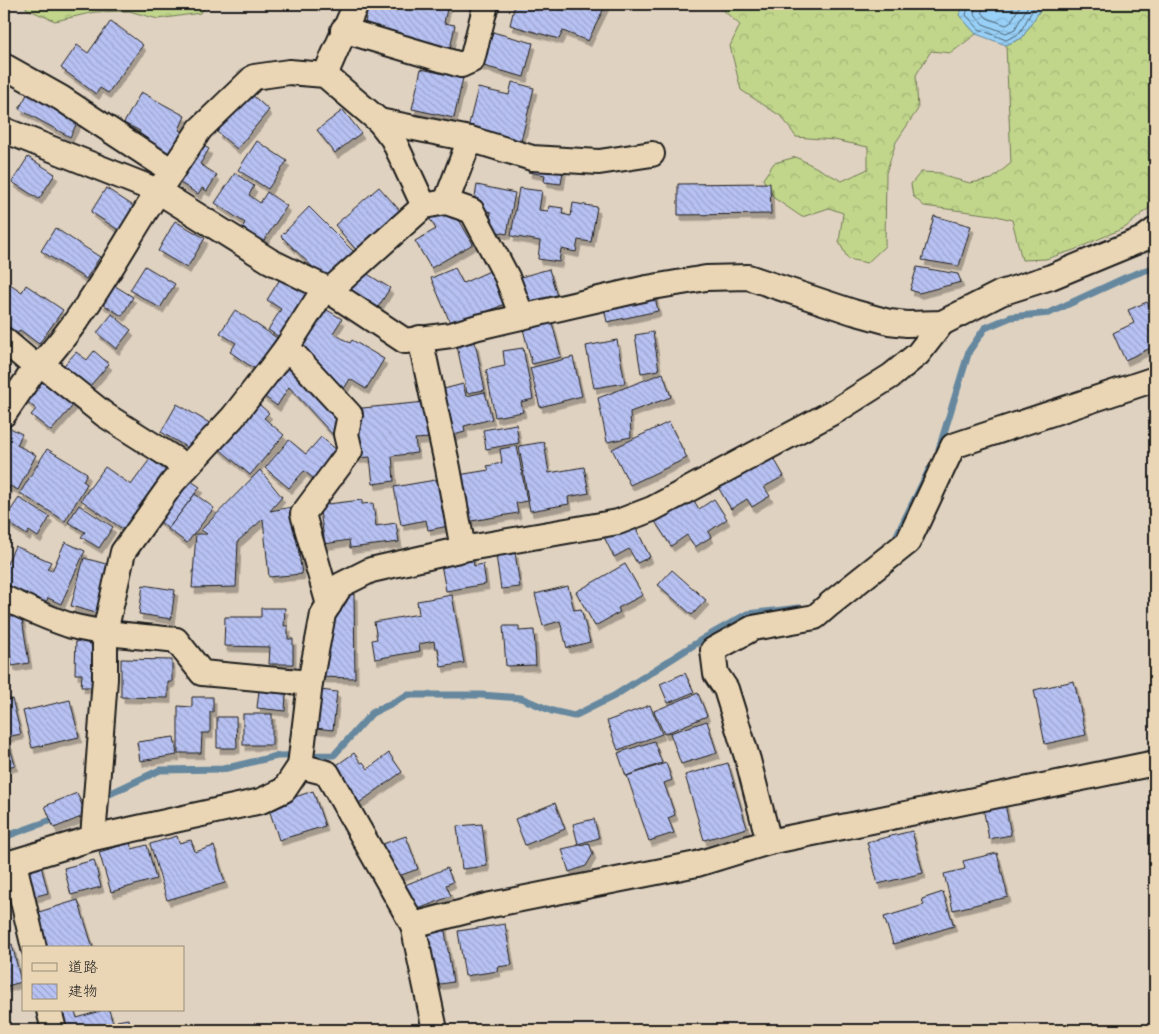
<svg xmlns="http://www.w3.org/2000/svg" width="1159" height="1034" font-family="'Playpen Sans','Klee One',sans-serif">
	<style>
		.forest { fill: url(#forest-crowns); stroke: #6e7954 }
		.water { fill: url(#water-waves); stroke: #66889f }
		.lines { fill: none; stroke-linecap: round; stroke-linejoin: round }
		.shore { stroke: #4e6474; stroke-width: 1 }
		.stream { stroke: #66889f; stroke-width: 7 }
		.building { fill: url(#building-back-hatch); stroke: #1c1c1c; filter: url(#shadow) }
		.street-casing { stroke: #1c1c1c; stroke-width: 28 }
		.street { stroke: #ead6b4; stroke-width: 24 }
	</style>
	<defs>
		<pattern id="forest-crowns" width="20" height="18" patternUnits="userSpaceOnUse" patternTransform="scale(1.25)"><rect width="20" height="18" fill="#c1d68b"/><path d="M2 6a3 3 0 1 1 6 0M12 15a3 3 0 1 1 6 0" fill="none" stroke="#a5b777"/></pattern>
		<pattern id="water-waves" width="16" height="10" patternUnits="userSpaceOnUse" patternTransform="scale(1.25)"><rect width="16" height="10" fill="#98d0f7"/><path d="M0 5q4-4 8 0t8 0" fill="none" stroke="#82b2d3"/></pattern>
		<pattern id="building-back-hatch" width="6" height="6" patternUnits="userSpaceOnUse" patternTransform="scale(1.25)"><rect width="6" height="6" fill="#b7c1f2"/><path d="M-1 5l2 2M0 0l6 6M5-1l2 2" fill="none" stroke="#9da5cf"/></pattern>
		<filter id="shadow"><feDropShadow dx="3" dy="5.5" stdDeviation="0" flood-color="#0004"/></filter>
	</defs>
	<rect width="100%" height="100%" fill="#e0d2c0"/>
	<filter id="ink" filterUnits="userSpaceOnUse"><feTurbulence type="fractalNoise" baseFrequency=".02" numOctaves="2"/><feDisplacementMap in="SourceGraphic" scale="10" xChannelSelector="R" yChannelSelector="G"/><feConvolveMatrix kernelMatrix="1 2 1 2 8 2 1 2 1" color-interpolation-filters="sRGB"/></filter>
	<g filter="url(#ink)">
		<g class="forest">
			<polygon points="24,4 209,4 200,13 158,19 129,11 95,12 55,21 27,9"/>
			<polygon points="716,4 965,4 959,15 976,34 951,53 931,51 916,75 918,109 896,142 886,173 885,246 867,263 848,259 839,242 843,213 829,208 802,217 774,198 763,179 774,163 796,157 842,181 868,169 868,147 834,140 796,137 782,117 741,90 730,46 740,25"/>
			<polygon points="1041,4 1155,4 1155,203 1126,227 1074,250 1046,259 1022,260 1012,220 993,215 924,206 913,196 911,184 921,172 941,173 947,177 970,183 992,179 1011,163 1006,45 1022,38 1040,10"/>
		</g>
		<polygon class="water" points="965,4 1041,4 1040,10 1022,38 1006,45 976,34 959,15"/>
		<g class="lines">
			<g class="shore">
				<polyline points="969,4 966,15 979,29 1006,40 1019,34 1036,4"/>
				<polyline points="976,4 974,14 983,24 1006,33 1015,29 1029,4"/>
				<polyline points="983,4 982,12 987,18 1006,25 1010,23 1021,4"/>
			</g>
			<g class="stream">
				<polyline points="939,449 969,351 985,328 1011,317 1049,313 1127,277 1146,270 1155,269"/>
				<polyline points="890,544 895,539 929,470"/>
				<polyline points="101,798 160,770 223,769 277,756 334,755 372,713 408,695 481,695 521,698 552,711 574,716 614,696 706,637 747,614 799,608"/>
				<polyline points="4,837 60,817"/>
			</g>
		</g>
		<g class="building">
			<polygon points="369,4 448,4 444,23 455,25 450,49 363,31"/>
			<polygon points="515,4 543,4 566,11 569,4 606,4 588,41 563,31 559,39 510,25"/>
			<polygon points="111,21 143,45 108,93 100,88 96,94 61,68 77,45 88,53"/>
			<polygon points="485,30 533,43 524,77 476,64"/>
			<polygon points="421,69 463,78 454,118 412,109"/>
			<polygon points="512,82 534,88 521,141 468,128 478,88 509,95"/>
			<polygon points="30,89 80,117 70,137 19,109"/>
			<polygon points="141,92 185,116 179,130 188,135 168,163 135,142 140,131 124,123"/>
			<polygon points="250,93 269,110 237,149 217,132"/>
			<polygon points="343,110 361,133 335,153 317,130"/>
			<polygon points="195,141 209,149 200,164 217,175 207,191 202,188 198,194 172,178"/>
			<polygon points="257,141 287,161 268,189 238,170"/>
			<polygon points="28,157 55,174 39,199 12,182"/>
			<polygon points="530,159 564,164 561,184 544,182 545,175 528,172"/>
			<polygon points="235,173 254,186 249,195 260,203 267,192 287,206 263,242 242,228 245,223 215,203"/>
			<polygon points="770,183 771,214 678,215 678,184"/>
			<polygon points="477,185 515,193 507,234 488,230 491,212 473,208"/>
			<polygon points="379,187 403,214 358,252 335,225"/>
			<polygon points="106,188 135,207 120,231 91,212"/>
			<polygon points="519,188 542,191 539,210 548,211 549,206 563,208 562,214 571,216 573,203 597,207 591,242 578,240 576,252 561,249 559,262 538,259 540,241 511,236"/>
			<polygon points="450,204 473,244 431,268 415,241 436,229 428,216"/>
			<polygon points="309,207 357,255 329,283 281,236"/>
			<polygon points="934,216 971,226 959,266 922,260"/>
			<polygon points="175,221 205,238 187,268 158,251"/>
			<polygon points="55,228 100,257 86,279 41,251"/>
			<polygon points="145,266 175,284 160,308 130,290"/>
			<polygon points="917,267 958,274 961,282 919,293 910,290"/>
			<polygon points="455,268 463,283 492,270 507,303 452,327 431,278"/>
			<polygon points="549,269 557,296 524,305 517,278"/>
			<polygon points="361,270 390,288 377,309 348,290"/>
			<polygon points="285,271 315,291 284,340 268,330 281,309 267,300"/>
			<polygon points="4,280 22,292 26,285 63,310 39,344 20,330 14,338 4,331"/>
			<polygon points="112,284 133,297 122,316 101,303"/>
			<polygon points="654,292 658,311 607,322 603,303"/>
			<polygon points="1147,302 1155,320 1155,346 1125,360 1113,333 1134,323 1128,310"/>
			<polygon points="322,307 342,319 333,333 350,343 352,340 384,359 366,389 350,379 342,392 294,351"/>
			<polygon points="235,310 283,342 262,374 230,352 236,343 220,333"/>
			<polygon points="112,314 131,330 116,349 97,333"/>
			<polygon points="551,319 561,357 532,364 522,325"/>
			<polygon points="653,332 659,370 641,373 635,335"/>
			<polygon points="617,340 625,383 594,388 586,346"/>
			<polygon points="475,342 485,390 467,393 457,346"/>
			<polygon points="523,348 533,399 521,402 523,412 495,417 486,370 505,366 503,351"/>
			<polygon points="94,351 109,364 83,394 58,372 76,352 87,360"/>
			<polygon points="287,354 347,418 333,435 289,387 277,406 261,394"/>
			<polygon points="573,357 582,396 540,407 530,368"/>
			<polygon points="41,369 77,401 51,431 31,415 36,409 20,395"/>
			<polygon points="663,373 671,397 630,412 631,437 607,442 598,398"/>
			<polygon points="463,384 466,396 485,392 492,419 464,426 465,432 446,437 440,390"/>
			<polygon points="254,400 269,413 264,418 284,435 250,475 216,446"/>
			<polygon points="426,402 430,438 415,439 417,453 392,456 394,481 373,484 370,457 357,458 352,409"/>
			<polygon points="177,404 213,425 196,453 161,432"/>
			<polygon points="669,422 687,458 630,485 612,449"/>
			<polygon points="516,424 519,443 486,449 483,430"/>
			<polygon points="4,425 22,434 17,445 36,455 18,490 10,486 9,489 4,486"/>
			<polygon points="321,437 343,455 319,483 304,471 289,488 265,468 289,440 306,454"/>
			<polygon points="544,442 549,473 584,467 589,493 568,497 569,504 530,511 519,446"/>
			<polygon points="517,446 527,501 516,503 518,513 466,522 458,475 489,470 487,466 502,463 500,449"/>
			<polygon points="47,449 87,473 83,481 87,484 65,521 20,493"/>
			<polygon points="769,450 784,476 764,487 770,496 752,507 747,499 731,509 718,487"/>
			<polygon points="150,459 171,474 130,534 81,500 105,467 131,485"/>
			<polygon points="260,470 282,497 270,511 292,507 302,574 269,577 263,519 238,541 236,587 192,588 196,534 207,534 201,530"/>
			<polygon points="185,477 200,487 168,529 155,517"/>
			<polygon points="441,479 449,526 428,530 426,520 401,525 394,487"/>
			<polygon points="195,494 214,508 187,543 168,529"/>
			<polygon points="691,496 699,509 714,499 727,519 708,532 711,537 695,547 687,535 671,546 654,520"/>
			<polygon points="19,498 50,517 38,537 29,531 27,535 4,520"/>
			<polygon points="362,500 362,504 373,503 376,526 396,523 399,542 350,548 349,540 325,544 319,505"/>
			<polygon points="79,505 113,527 99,548 81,537 85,532 68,522"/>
			<polygon points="632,520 650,557 637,563 629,549 614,557 603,535"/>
			<polygon points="65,542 85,551 61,604 48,598 44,607 4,589 4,570 15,546 51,562 47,569 52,571"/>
			<polygon points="515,552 520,587 501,589 496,555"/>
			<polygon points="472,554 474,566 483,564 486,584 446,591 440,559"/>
			<polygon points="84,558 117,567 103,615 71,606"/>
			<polygon points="625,564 643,595 618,608 620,612 595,626 576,592"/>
			<polygon points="672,570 706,600 692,615 658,585"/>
			<polygon points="143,585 175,590 171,619 139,614"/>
			<polygon points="568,586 574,610 581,609 590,642 567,648 560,621 543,626 535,594"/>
			<polygon points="339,594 354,594 355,678 317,677"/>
			<polygon points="452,595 464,663 441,667 438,648 435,648 434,641 419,644 420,651 375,659 372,640 377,639 374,622 419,614 417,601"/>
			<polygon points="20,606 29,663 12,666 4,609"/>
			<polygon points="261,608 285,608 284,626 288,626 288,639 293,639 293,664 269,664 270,647 224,646 225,617 261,617"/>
			<polygon points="503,626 519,626 519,631 534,630 536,665 506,666"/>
			<polygon points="76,634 97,635 96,687 81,687 82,674 75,674"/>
			<polygon points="121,659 172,660 172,682 168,682 168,698 121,697"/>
			<polygon points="685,673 694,692 668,703 660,684"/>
			<polygon points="1074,681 1086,735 1045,744 1034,690"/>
			<polygon points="260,682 284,684 283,694 286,694 285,711 257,708"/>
			<polygon points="311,689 337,692 333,730 307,727"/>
			<polygon points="698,693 707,716 664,734 654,711"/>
			<polygon points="192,697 213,697 213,712 210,712 210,733 202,733 201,753 178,753 178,706 192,707"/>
			<polygon points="12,699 21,734 7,737 15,765 4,768 4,701"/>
			<polygon points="70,700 79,737 32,748 23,711"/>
			<polygon points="650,705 662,734 618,750 607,721"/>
			<rect x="243" y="714" width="29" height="31"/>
			<polygon points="217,717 236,717 237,748 217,748"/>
			<polygon points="707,721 717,753 681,764 670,733"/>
			<polygon points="174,737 177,755 140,761 137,742"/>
			<polygon points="654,741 662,763 626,776 618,753"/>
			<polygon points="354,753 361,763 363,762 368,769 389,753 402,772 359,803 334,767"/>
			<polygon points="666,763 672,780 664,783 675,815 668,818 674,833 649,841 627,776"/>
			<polygon points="728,763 747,828 704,840 685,775"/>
			<polygon points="313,791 325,826 279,840 268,806"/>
			<polygon points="77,793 86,815 54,828 45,806"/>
			<polygon points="1004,798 1011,835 989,839 982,802"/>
			<polygon points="555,803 565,829 525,845 515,819"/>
			<polygon points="594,819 599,838 578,844 573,824"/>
			<polygon points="482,824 487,866 462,869 457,826"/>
			<polygon points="912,831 923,873 878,884 867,842"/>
			<polygon points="177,836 179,843 191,840 195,852 214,846 225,883 167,900 150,844"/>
			<polygon points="406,836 418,869 393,878 377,846"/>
			<polygon points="130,843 132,849 147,845 156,879 111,892 99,852"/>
			<polygon points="589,843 593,854 586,866 569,872 562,849"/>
			<polygon points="997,853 1008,897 953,910 944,874 965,869 963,861"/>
			<polygon points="94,860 101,887 71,895 64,868"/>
			<polygon points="40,862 48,893 25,899 17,868"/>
			<polygon points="447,868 453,882 446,885 451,896 416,910 405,885"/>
			<polygon points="943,892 954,926 893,944 884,917 924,905 922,899"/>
			<polygon points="78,900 93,948 38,948 29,915"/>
			<polygon points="505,924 512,965 497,967 498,971 465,976 458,931"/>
			<polygon points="444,925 453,982 429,986 420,928"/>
			<polygon points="12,944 21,982 4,987 4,946"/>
			<polygon points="55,1010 74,1010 77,1018 103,1010 109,1010 115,1030 61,1030"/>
			<polygon points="128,1019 130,1030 119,1030 117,1021"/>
		</g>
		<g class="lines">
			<defs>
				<g id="street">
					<polyline points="343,30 461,65 472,60 486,4"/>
					<path d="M 4,66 L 61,98 L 172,171 C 127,235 94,307 41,364 L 36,367 L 4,340"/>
					<polyline points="325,75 356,4"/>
					<polyline points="379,121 470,139"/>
					<polyline points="4,130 158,191 270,261 325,288 405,341 451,335 478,327 647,288 706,278 748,277 853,312 889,322 907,324 942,323 1001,293 1051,277 1143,239 1155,230"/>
					<polyline points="172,171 200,129 254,77 289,72 325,75 379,121 393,139 424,206"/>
					<polyline points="446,202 470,139 532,158 599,162 652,154"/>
					<polyline points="328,292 424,206 446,202 472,211 507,277 522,317"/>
					<polyline points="420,338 448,468 463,549"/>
					<polyline points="287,347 350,415 346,434 350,451 303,514 329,605"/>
					<polyline points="41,364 105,415 187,467"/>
					<polyline points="4,414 36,367"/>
					<path d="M 4,598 C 26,608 49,619 72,626 C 106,635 142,636 176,640 L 202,673 L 310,683"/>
					<polyline points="300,766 327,773 413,925 435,1030"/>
					<polyline points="93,838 105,679 105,632 123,552 173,482 233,417 272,367 287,347 325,288"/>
					<polyline points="769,842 748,760 726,689 716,674 713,650 753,628 815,617 830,604 908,542 953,446 1155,379"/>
					<polyline points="14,863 34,948"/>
					<polyline points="4,865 93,838 261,801 284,790 300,766 310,683 323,614 341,585 371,570 463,549 618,522 652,509 837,410 891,376 918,354 942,323"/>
					<polyline points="413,925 486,906 697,864 769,842 1155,763"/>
					<polyline points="49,1010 54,1030"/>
				</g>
			</defs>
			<use href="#street" class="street-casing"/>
			<use href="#street" class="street"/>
		</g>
	</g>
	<rect width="1159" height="1034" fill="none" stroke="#ead6b4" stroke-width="20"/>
	<rect x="10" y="10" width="1139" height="1014" fill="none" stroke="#1c1c1c" stroke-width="2" filter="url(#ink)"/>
	<rect x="22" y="946" width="162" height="65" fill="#ead6b4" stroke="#988c77"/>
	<rect x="32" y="963" width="25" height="8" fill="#ead6b4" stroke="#988c77"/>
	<text x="68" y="972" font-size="15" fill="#1c1c1c">道路</text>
	<rect x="32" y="984" width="25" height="15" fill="url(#building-back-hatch)" stroke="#988c77"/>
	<text x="68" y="996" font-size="15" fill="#1c1c1c">建物</text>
</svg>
